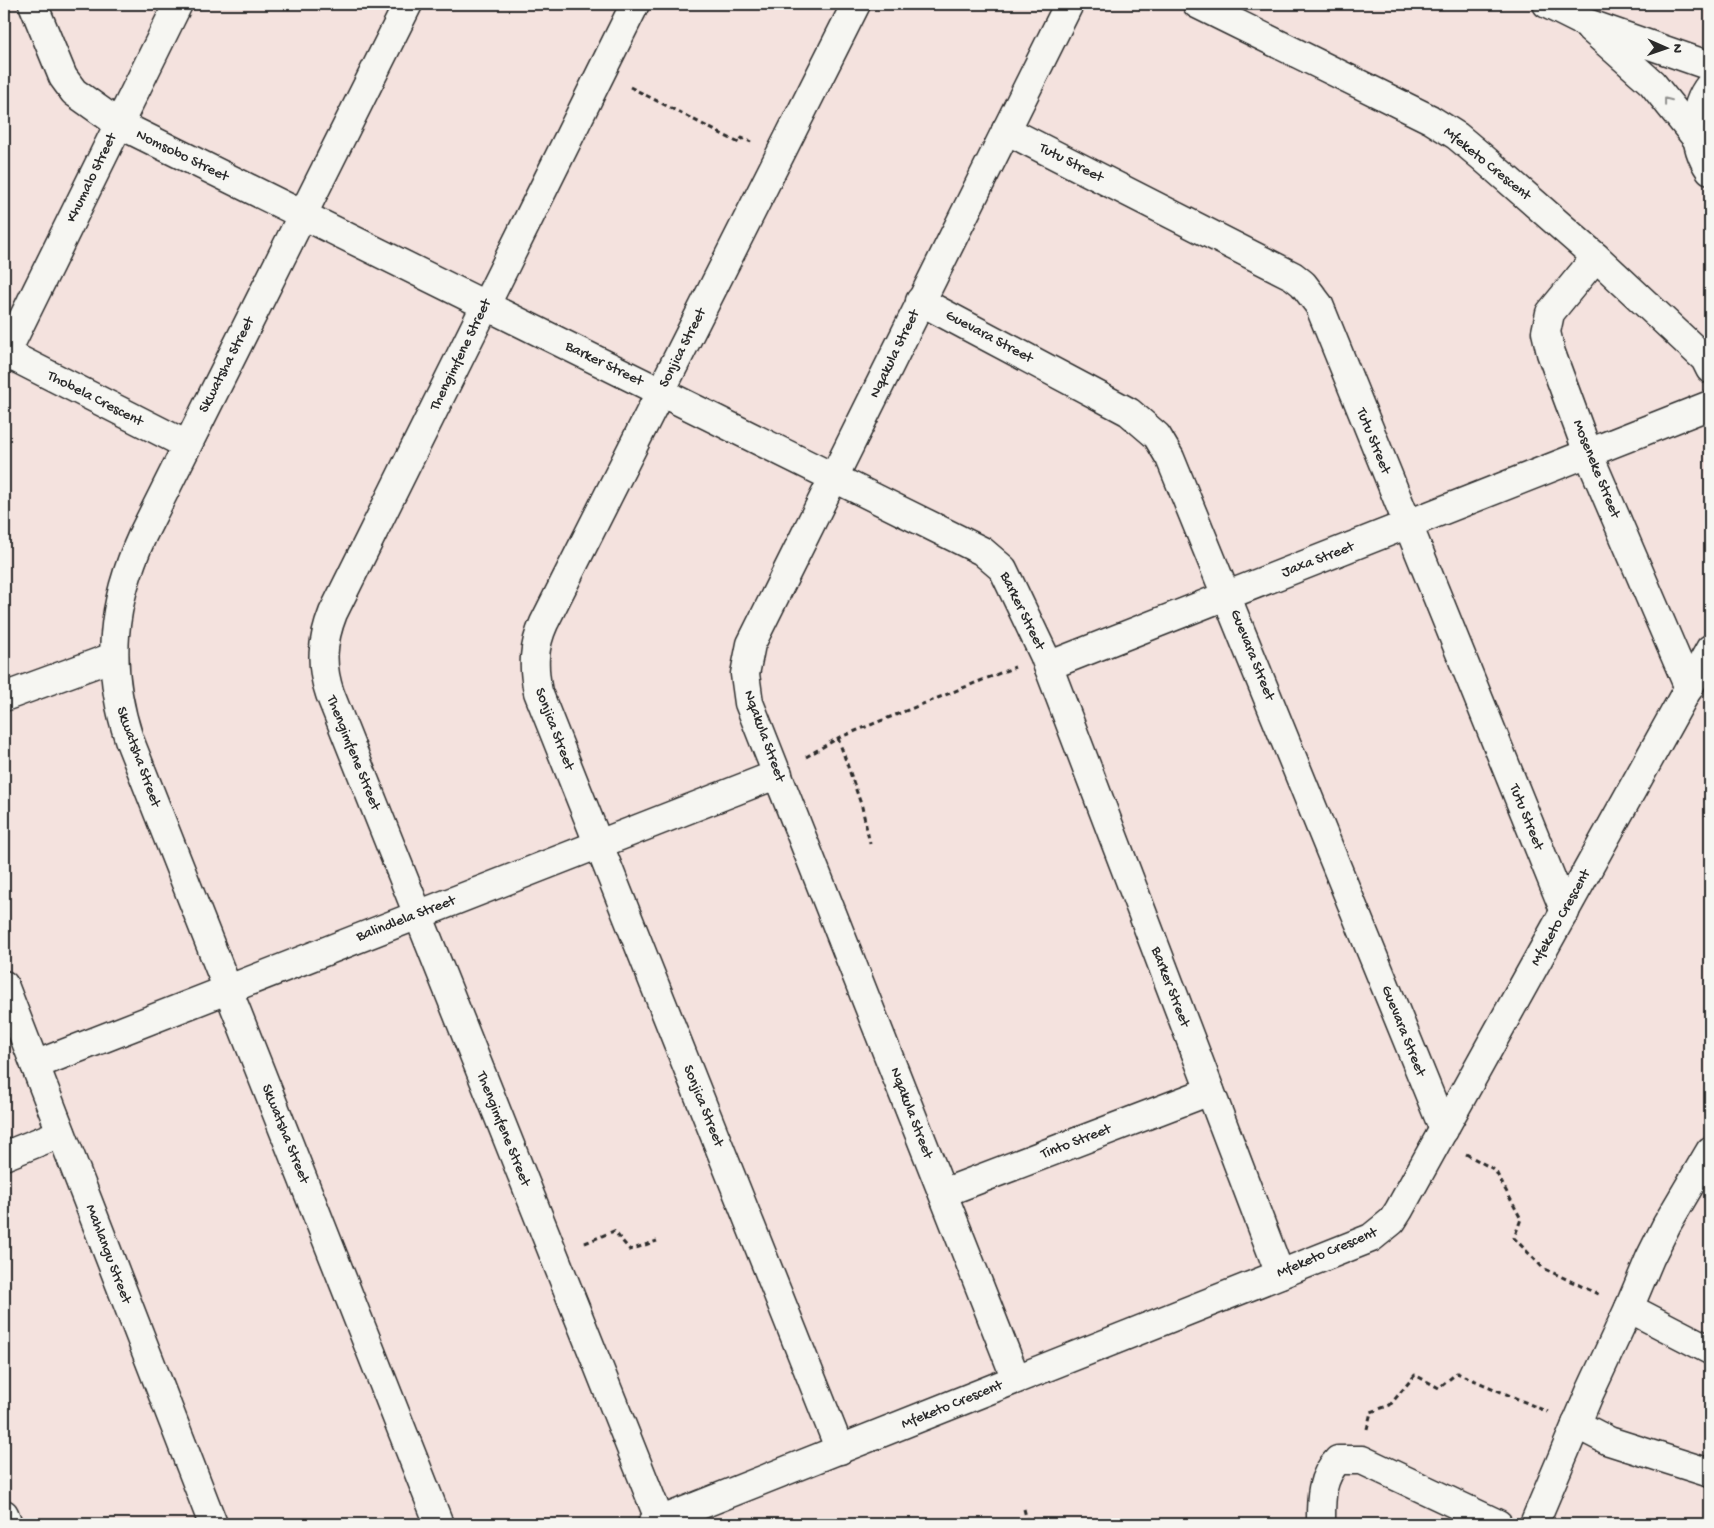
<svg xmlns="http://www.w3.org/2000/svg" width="1714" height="1528" font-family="'Gochi Hand',sans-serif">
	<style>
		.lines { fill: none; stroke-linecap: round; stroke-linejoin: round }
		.minor-casing { stroke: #2b2b2b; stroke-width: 31 }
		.tertiary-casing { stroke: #2b2b2b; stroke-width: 31 }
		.path { stroke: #2b2b2b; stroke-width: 3; stroke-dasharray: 5 4; stroke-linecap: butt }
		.minor { stroke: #f6f6f2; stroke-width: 28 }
		.tertiary { stroke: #f6f6f2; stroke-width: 28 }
		.oneway { stroke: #90908e }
		.labels { text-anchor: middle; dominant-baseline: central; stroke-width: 4; stroke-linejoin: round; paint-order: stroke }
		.street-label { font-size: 15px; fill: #2b2b2b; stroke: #f6f6f2 }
	</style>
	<rect width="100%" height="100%" fill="#f4e2de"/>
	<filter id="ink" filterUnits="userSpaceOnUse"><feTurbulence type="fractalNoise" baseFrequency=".02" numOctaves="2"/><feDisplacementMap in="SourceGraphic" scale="10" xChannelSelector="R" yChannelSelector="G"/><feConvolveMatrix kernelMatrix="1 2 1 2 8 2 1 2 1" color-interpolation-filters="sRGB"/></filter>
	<g filter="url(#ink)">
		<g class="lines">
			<defs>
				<g id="minor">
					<polyline points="33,4 63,77 74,92 119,124 982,551 1003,569 1044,655 1280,1274"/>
					<path d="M 408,4 L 143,534 C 111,604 105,665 129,739 L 439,1524"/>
					<path d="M 635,4 L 333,613 C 322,641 320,665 330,694 L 660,1521"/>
					<polyline points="1197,4 1430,119 1457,136 1482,157 1596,257 1705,359 1710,369"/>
					<polyline points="1006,130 1293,276 1303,284 1319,305 1565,912"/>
					<polyline points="1596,257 1550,313 1546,332 1551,353 1588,453 1689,688"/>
					<polyline points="920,301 1129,412 1157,436 1170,458 1444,1130"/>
					<polyline points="4,352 187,445"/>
					<polyline points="6,353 178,4"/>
					<polyline points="1048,666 1710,405"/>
					<polyline points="4,697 113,657"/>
					<polyline points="4,985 213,1524"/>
					<polyline points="35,1065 778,774"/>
					<polyline points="4,1156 61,1133"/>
					<polyline points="943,1193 1210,1091"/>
					<polyline points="1629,1308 1710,1350"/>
					<polyline points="1016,1379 749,703 745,674 751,644 1069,4"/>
					<polyline points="1576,1424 1609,1441 1710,1473"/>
					<path d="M 840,1450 L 538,692 C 533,667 533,647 544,623 L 856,4"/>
					<polyline points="4,1514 8,1524"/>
					<polyline points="652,1524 1371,1238 1392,1221 1399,1210 1710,649"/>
					<path d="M 1321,1524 C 1321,1500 1320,1478 1338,1460 L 1362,1460 L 1498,1524"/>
					<polyline points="1534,1524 1590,1392 1629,1308 1650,1258 1667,1224 1710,1151"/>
				</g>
				<g id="tertiary">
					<polyline points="1547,4 1581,21 1710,66"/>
					<polyline points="1590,28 1652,83 1697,139"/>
					<path d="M 1710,85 C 1691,108 1693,146 1710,170"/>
				</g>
			</defs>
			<use href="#minor" class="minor-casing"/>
			<use href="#tertiary" class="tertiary-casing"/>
			<g class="path">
				<polyline points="630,87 739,143 742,138 751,142"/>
				<polyline points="838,738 862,807 870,844"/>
				<polyline points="806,757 838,738 1015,667"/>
				<polyline points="1466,1154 1495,1170 1521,1219 1514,1238 1543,1268 1600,1295"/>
				<polyline points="585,1243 614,1231 630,1250 657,1241"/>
				<polyline points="1367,1429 1371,1412 1390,1405 1415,1375 1439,1388 1457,1373 1548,1412"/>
				<polyline points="1024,1509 1028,1524"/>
			</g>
			<use href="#minor" class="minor"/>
			<use href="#tertiary" class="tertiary"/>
		</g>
		<defs><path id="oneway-chevron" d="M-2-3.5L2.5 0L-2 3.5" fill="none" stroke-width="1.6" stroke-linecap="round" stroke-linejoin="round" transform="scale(1.25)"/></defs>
		<use class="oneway" href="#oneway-chevron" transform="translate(1667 101) rotate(-128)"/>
	</g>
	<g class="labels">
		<g class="street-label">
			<text transform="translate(182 156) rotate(26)">Nomsobo Street</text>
			<text transform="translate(1071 163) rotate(27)">Tutu Street</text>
			<text transform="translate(1487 164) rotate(39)">Mfeketo Crescent</text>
			<text transform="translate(92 178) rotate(-64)">Khumalo Street</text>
			<text transform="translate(989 337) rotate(28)">Guevara Street</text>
			<text transform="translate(683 348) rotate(-63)">Sonjica Street</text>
			<text transform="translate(895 354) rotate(-64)">Nqakula Street</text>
			<text transform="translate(461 355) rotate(-64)">Thengimfene Street</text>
			<text transform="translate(604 364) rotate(26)">Barker Street</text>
			<text transform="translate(227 365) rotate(-63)">Skwatsha Street</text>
			<text transform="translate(95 399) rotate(27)">Thobela Crescent</text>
			<text transform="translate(1373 441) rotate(68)">Tutu Street</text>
			<text transform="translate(1596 469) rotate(68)">Moseneke Street</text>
			<text transform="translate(1318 560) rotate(-21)">Jaxa Street</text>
			<text transform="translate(1022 611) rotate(64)">Barker Street</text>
			<text transform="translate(1252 655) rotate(68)">Guevara Street</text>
			<text transform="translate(554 729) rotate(69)">Sonjica Street</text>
			<text transform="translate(764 736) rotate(70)">Nqakula Street</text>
			<text transform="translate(353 753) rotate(68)">Thengimfene Street</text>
			<text transform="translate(138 757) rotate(70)">Skwatsha Street</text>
			<text transform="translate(1526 817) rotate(68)">Tutu Street</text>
			<text transform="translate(1561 918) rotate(-61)">Mfeketo Crescent</text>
			<text transform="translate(406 919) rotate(-21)">Balindlela Street</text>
			<text transform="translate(1170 987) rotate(69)">Barker Street</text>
			<text transform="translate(1403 1031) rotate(68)">Guevara Street</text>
			<text transform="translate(703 1106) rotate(68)">Sonjica Street</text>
			<text transform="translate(911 1113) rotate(69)">Nqakula Street</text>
			<text transform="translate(503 1129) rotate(68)">Thengimfene Street</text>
			<text transform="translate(285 1134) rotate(68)">Skwatsha Street</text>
			<text transform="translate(1076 1142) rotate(-21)">Tinto Street</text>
			<text transform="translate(1327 1253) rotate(-23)">Mfeketo Crescent</text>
			<text transform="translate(108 1254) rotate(69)">Mahlangu Street</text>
			<text transform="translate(952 1405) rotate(-22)">Mfeketo Crescent</text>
		</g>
	</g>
	<rect width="1714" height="1528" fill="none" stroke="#f6f6f2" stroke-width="20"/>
	<rect x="10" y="10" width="1694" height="1508" fill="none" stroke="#2b2b2b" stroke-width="2" filter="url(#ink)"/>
	<g transform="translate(1666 48) rotate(92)" stroke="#f6f6f2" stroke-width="4" paint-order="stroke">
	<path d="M0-4L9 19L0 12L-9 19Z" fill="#2b2b2b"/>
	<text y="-8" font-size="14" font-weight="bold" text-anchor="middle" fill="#2b2b2b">N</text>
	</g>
</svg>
